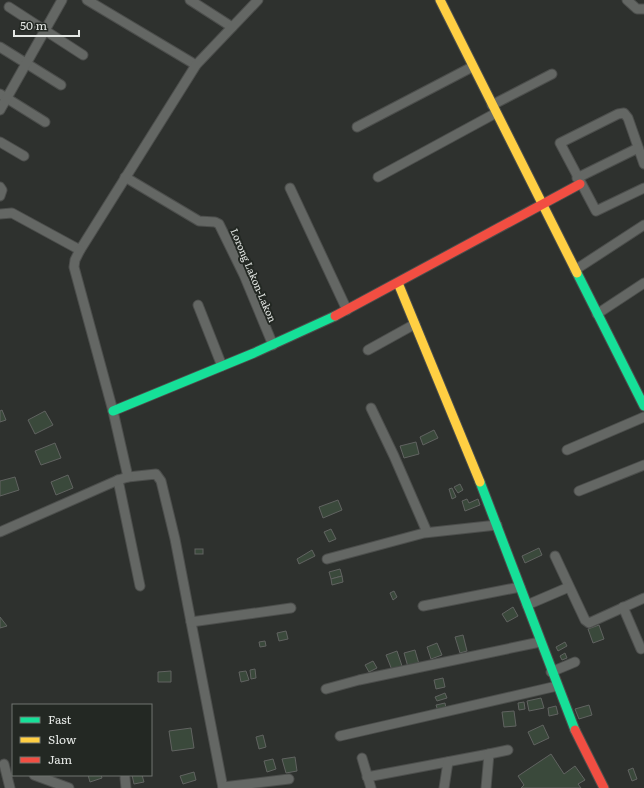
<svg xmlns="http://www.w3.org/2000/svg" width="644" height="788" font-family="Literata,serif">
	<style>
		.building { fill: #3a493b; stroke: #616361 }
		.lines { fill: none; stroke-linecap: round; stroke-linejoin: round }
		.street-casing { stroke: #4c4e4c; stroke-width: 11 }
		.fast-casing { stroke: #4c4e4c; stroke-width: 11 }
		.slow-casing { stroke: #4c4e4c; stroke-width: 11 }
		.jam-casing { stroke: #4c4e4c; stroke-width: 11 }
		.street { stroke: #646764; stroke-width: 9 }
		.fast { stroke: #16e098; stroke-width: 9 }
		.slow { stroke: #ffcf43; stroke-width: 9 }
		.jam { stroke: #f24e42; stroke-width: 9 }
		.labels { text-anchor: middle; dominant-baseline: central; stroke-width: 4; stroke-linejoin: round; paint-order: stroke }
		.street-label { font-size: 10px; fill: #e5e8e5; stroke: #232823 }
	</style>
	<rect width="100%" height="100%" fill="#2e312e"/>
	<g class="building">
		<polygon points="2,410 6,420 0,422 0,411"/>
		<polygon points="45,411 53,425 35,434 28,420"/>
		<polygon points="434,430 438,438 423,445 420,437"/>
		<polygon points="416,442 419,454 404,458 400,446"/>
		<polygon points="55,443 61,458 41,465 35,451"/>
		<polygon points="68,475 73,488 56,495 51,482"/>
		<polygon points="15,477 19,490 0,496 0,481"/>
		<polygon points="460,484 463,490 458,493 454,487"/>
		<polygon points="452,488 456,497 452,499 449,489"/>
		<polygon points="467,499 469,503 478,499 480,505 465,511 462,501"/>
		<polygon points="338,500 342,510 323,518 319,507"/>
		<polygon points="331,529 336,539 329,542 324,532"/>
		<polygon points="539,548 542,555 525,563 522,556"/>
		<rect x="195" y="549" width="8" height="5"/>
		<polygon points="312,550 315,556 299,564 297,559"/>
		<polygon points="340,569 342,576 331,579 329,572"/>
		<polygon points="342,576 343,582 332,585 331,579"/>
		<polygon points="394,591 397,597 393,600 390,593"/>
		<polygon points="513,607 518,616 507,622 502,614"/>
		<polygon points="0,617 7,626 0,628"/>
		<polygon points="599,625 604,639 593,643 588,629"/>
		<polygon points="286,631 288,639 279,641 277,633"/>
		<polygon points="463,635 467,651 460,653 455,637"/>
		<polygon points="265,641 266,646 260,647 259,642"/>
		<polygon points="565,642 567,646 558,651 556,647"/>
		<polygon points="437,643 442,655 431,659 427,647"/>
		<polygon points="415,650 419,664 408,667 404,653"/>
		<polygon points="397,651 402,666 392,670 386,655"/>
		<polygon points="565,653 567,658 562,660 560,656"/>
		<polygon points="373,661 377,668 369,672 365,665"/>
		<polygon points="255,669 256,678 251,679 250,670"/>
		<polygon points="171,671 171,682 158,682 158,672"/>
		<polygon points="246,671 249,680 241,682 239,672"/>
		<polygon points="443,678 445,687 436,689 434,680"/>
		<polygon points="445,693 447,698 437,701 435,697"/>
		<polygon points="541,698 544,708 529,711 527,701"/>
		<polygon points="524,702 525,709 519,710 518,703"/>
		<polygon points="445,703 446,708 438,711 436,705"/>
		<polygon points="589,705 592,715 579,719 575,709"/>
		<polygon points="556,706 558,714 549,716 548,708"/>
		<polygon points="514,711 516,726 504,727 502,712"/>
		<polygon points="543,725 549,738 534,745 528,732"/>
		<polygon points="191,728 194,748 172,751 169,731"/>
		<polygon points="263,735 266,747 259,749 256,737"/>
		<polygon points="551,754 564,774 575,766 585,780 578,784 581,788 521,788 524,785 518,776"/>
		<polygon points="295,757 297,771 286,773 282,759"/>
		<polygon points="273,759 276,769 267,772 264,761"/>
		<polygon points="633,768 637,779 632,781 628,770"/>
		<polygon points="194,772 196,780 183,784 180,776"/>
		<polygon points="88,775 101,775 102,778 90,782"/>
		<polygon points="132,775 142,775 144,782 134,784"/>
	</g>
	<g class="lines">
		<defs>
			<g id="street">
				<polyline points="87,0 196,65"/>
				<polyline points="190,0 232,27"/>
				<polyline points="627,0 637,9 644,9"/>
				<polyline points="9,7 83,55"/>
				<polyline points="0,47 61,85"/>
				<polyline points="0,94 45,122"/>
				<polyline points="492,105 552,74"/>
				<polyline points="0,110 62,0"/>
				<polyline points="357,127 472,67"/>
				<polyline points="0,142 24,156"/>
				<polyline points="644,164 628,118 624,113 618,114 560,143 596,211 644,188"/>
				<polyline points="125,177 199,221 215,222 219,224 244,275 273,345"/>
				<polyline points="378,177 496,113"/>
				<polyline points="577,178 638,148"/>
				<polyline points="0,187 2,190 0,196"/>
				<polyline points="290,188 347,310"/>
				<polyline points="0,214 12,213 80,250 196,65 258,0"/>
				<polyline points="575,270 644,225"/>
				<polyline points="198,305 222,366"/>
				<polyline points="597,314 644,283"/>
				<polyline points="368,350 415,324"/>
				<polyline points="371,408 394,456 427,532"/>
				<polyline points="567,450 644,417"/>
				<polyline points="128,477 156,474 161,481 175,539 223,788"/>
				<polyline points="118,480 140,586"/>
				<polyline points="579,491 644,465"/>
				<polyline points="0,532 118,480 128,477 113,411 74,267 75,260 80,250"/>
				<polyline points="555,556 585,620 589,623 644,598"/>
				<polyline points="327,559 424,533 497,525"/>
				<polyline points="527,605 569,587"/>
				<polyline points="423,606 520,587"/>
				<polyline points="623,607 641,649"/>
				<polyline points="191,622 291,608"/>
				<polyline points="551,672 575,662"/>
				<polyline points="326,689 359,680 540,642"/>
				<polyline points="340,736 557,686"/>
				<polyline points="362,758 371,788"/>
				<polyline points="4,764 10,788"/>
				<polyline points="34,775 69,788"/>
				<polyline points="367,777 489,754"/>
				<polyline points="125,778 126,788"/>
				<polyline points="223,787 289,779"/>
				<polyline points="444,788 448,762"/>
				<polyline points="486,788 489,754 508,750"/>
			</g>
			<g id="fast">
				<polyline points="577,273 644,406"/>
				<polyline points="113,411 254,353 335,316"/>
				<polyline points="480,482 575,730"/>
			</g>
			<g id="slow">
				<polyline points="440,0 577,273"/>
				<polyline points="398,283 480,482"/>
			</g>
			<g id="jam">
				<polyline points="335,316 580,184"/>
				<polyline points="575,730 604,788"/>
			</g>
		</defs>
		<use href="#street" class="street-casing"/>
		<use href="#fast" class="fast-casing"/>
		<use href="#slow" class="slow-casing"/>
		<use href="#jam" class="jam-casing"/>
		<use href="#street" class="street"/>
		<use href="#fast" class="fast"/>
		<use href="#slow" class="slow"/>
		<use href="#jam" class="jam"/>
	</g>
	<g class="labels">
		<g class="street-label">
			<text transform="translate(254 275) rotate(67)">Lorong Lakon-Lakon</text>
		</g>
	</g>
	<rect x="12" y="704" width="140" height="72" fill="#232823" stroke="#717571"/>
	<rect x="20" y="717" width="20" height="6" fill="#16e098" stroke="#717571"/>
	<text x="48" y="724" font-size="12" fill="#e5e8e5">Fast</text>
	<rect x="20" y="737" width="20" height="6" fill="#ffcf43" stroke="#717571"/>
	<text x="48" y="744" font-size="12" fill="#e5e8e5">Slow</text>
	<rect x="20" y="757" width="20" height="6" fill="#f24e42" stroke="#717571"/>
	<text x="48" y="764" font-size="12" fill="#e5e8e5">Jam</text>
	<path d="M14 30v6h65v-6" fill="none" stroke="#e5e8e5" stroke-width="2"/>
	<text x="20" y="30" font-size="12" fill="#e5e8e5" stroke="#232823" stroke-width="3" paint-order="stroke">50 m</text>
</svg>
